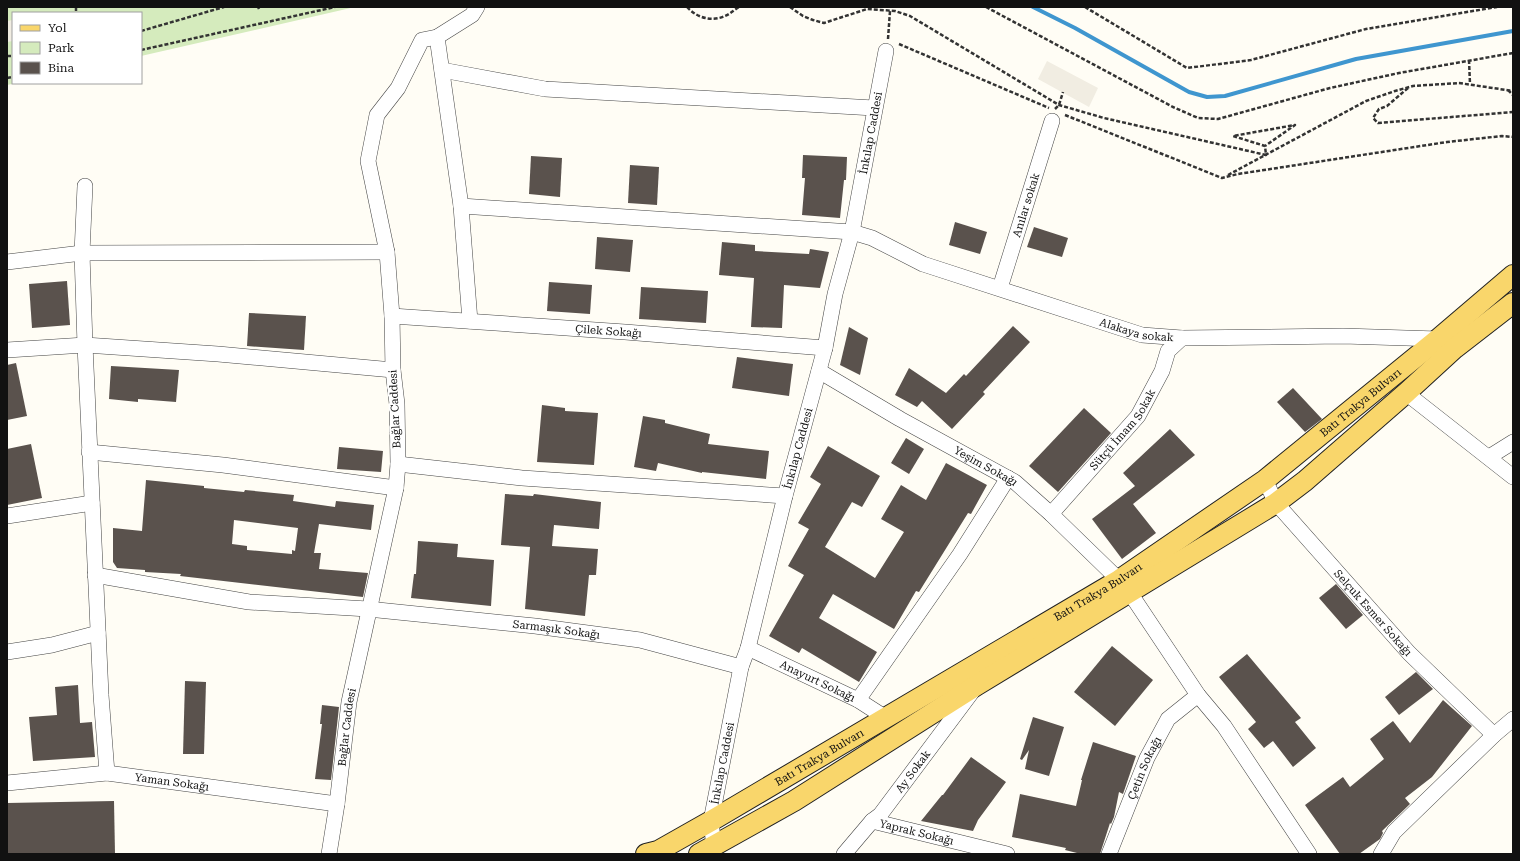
<svg xmlns="http://www.w3.org/2000/svg" width="1520" height="861" font-family="'Roboto Serif',serif">
	<style>
		.green { fill: #d5ebbd }
		.plaza { fill: #f1ede2 }
		.lines { fill: none; stroke-linecap: round; stroke-linejoin: round }
		.stream { stroke: #3f96cf; stroke-width: 4 }
		.building { fill: #5a524d; fill-rule: evenodd }
		.minor-casing { stroke: #444; stroke-width: 16 }
		.major-casing { stroke: #222; stroke-width: 22 }
		.path { stroke: #333; stroke-width: 2.5; stroke-dasharray: 4 2; stroke-linecap: butt }
		.minor { stroke: #fff; stroke-width: 15 }
		.major { stroke: #f9d66b; stroke-width: 20 }
		.labels { text-anchor: middle; dominant-baseline: central; stroke-width: 4; stroke-linejoin: round; paint-order: stroke }
		.street-label { font-size: 11px; fill: #111; stroke: #fff }
	</style>
	<rect width="100%" height="100%" fill="#fffdf5"/>
	<polygon class="green" points="7,7 355,7 141,56 141,13 13,13 13,83 17,83 7,85"/>
	<g class="plaza">
		<polygon points="13,20 13,41 7,42 7,21"/>
		<polygon points="1047,61 1098,88 1089,107 1038,79"/>
	</g>
	<g class="lines">
		<polyline class="stream" points="1033,7 1075,28 1189,92 1207,97 1225,96 1356,59 1513,31"/>
	</g>
	<g class="building">
		<polygon points="803,155 847,157 846,180 844,180 840,218 802,215 805,178 802,178"/>
		<polygon points="531,156 562,158 560,197 529,194"/>
		<polygon points="630,165 659,167 657,205 628,203"/>
		<polygon points="955,222 987,232 980,254 949,245"/>
		<polygon points="1034,227 1068,238 1062,257 1027,247"/>
		<polygon points="597,237 633,240 630,272 595,269"/>
		<polygon points="722,242 755,245 755,251 809,254 810,249 829,252 820,288 784,285 782,328 751,327 754,278 719,275"/>
		<polygon points="67,281 70,325 32,328 29,284"/>
		<polygon points="549,282 592,285 590,314 547,311"/>
		<polygon points="641,287 708,291 706,323 639,319"/>
		<polygon points="249,313 306,316 304,350 247,346"/>
		<polygon points="1013,326 1030,342 983,392 985,394 952,429 922,401 917,407 895,395 909,368 946,393 964,374 966,376"/>
		<polygon points="849,327 868,338 860,375 840,365"/>
		<polygon points="737,357 793,364 789,396 732,388"/>
		<polygon points="16,363 27,416 7,420 7,365"/>
		<polygon points="111,366 179,370 176,402 138,399 138,402 109,399"/>
		<polygon points="1293,388 1322,419 1305,432 1277,402"/>
		<polygon points="542,405 565,408 565,411 598,413 594,465 537,462"/>
		<polygon points="1084,408 1111,433 1058,492 1029,466"/>
		<polygon points="643,416 665,420 665,423 710,434 708,444 769,451 766,479 702,472 702,473 658,463 656,471 634,467"/>
		<polygon points="1170,429 1195,455 1133,504 1156,533 1122,559 1092,519 1135,486 1123,473"/>
		<polygon points="906,438 924,449 909,474 891,463"/>
		<polygon points="31,444 42,498 7,505 7,449"/>
		<polygon points="828,446 880,476 862,507 852,502 825,547 875,578 904,532 881,519 901,485 926,500 946,463 987,485 971,514 968,513 919,592 916,591 894,629 833,594 819,618 877,652 859,682 802,648 799,653 769,636 804,575 788,566 809,529 798,523 821,484 810,477"/>
		<polygon points="339,447 383,451 381,472 337,469"/>
		<path d="M 146,480 L 204,486 L 204,488 L 244,492 L 245,490 L 294,495 L 293,501 L 335,507 L 336,501 L 374,505 L 371,530 L 319,524 L 314,553 L 321,553 L 319,569 L 368,573 L 363,597 L 180,576 L 181,574 L 145,572 L 145,570 L 117,568 L 113,562 L 113,528 L 142,531 ZM 234,520 L 298,528 L 295,551 L 292,550 L 292,554 L 247,550 L 247,546 L 232,544 Z"/>
		<polygon points="505,494 533,496 534,494 601,502 599,529 554,525 552,546 598,549 596,575 589,575 585,616 525,609 530,547 501,545"/>
		<polygon points="418,541 458,544 457,557 494,560 491,606 411,598 414,574 416,574"/>
		<polygon points="1336,584 1363,615 1346,629 1319,598"/>
		<polygon points="1112,646 1153,680 1115,726 1074,692"/>
		<polygon points="1247,654 1301,718 1295,722 1316,748 1293,767 1273,741 1264,748 1248,729 1256,722 1219,677"/>
		<polygon points="1416,672 1433,689 1399,715 1385,697"/>
		<polygon points="185,681 206,682 204,754 183,754"/>
		<polygon points="78,685 80,723 92,722 95,757 33,761 29,717 57,715 55,687"/>
		<polygon points="1443,700 1472,726 1432,777 1405,798 1410,804 1382,831 1383,833 1380,839 1359,854 1340,854 1305,805 1343,777 1350,787 1384,759 1370,739 1393,721 1410,743"/>
		<polygon points="322,705 339,707 331,780 315,779 322,724 320,724"/>
		<polygon points="1033,717 1064,727 1049,776 1025,769 1029,750 1022,760 1020,759"/>
		<polygon points="1093,742 1136,756 1123,794 1119,792 1114,817 1111,824 1110,823 1100,854 1081,854 1065,850 1066,848 1012,837 1020,794 1076,806 1082,780 1081,780"/>
		<polygon points="971,757 1006,782 978,820 973,831 921,821 942,795 943,795"/>
		<polygon points="114,801 115,854 7,854 7,803"/>
	</g>
	<g class="lines">
		<defs>
			<g id="minor">
				<polyline points="437,37 461,206 470,321"/>
				<polyline points="442,70 545,89 874,108"/>
				<polyline points="85,186 82,253 85,345 101,695 107,773"/>
				<path id="s1" d="M 461,206 L 852,232 L 872,238 L 923,264 L 1142,335 L 1182,338 L 1343,336 L 1438,339"/>
				<polyline points="7,262 82,253 387,252"/>
				<path id="s2" d="M 1000,288 L 1052,121"/>
				<path id="s3" d="M 392,316 L 625,332 L 825,348"/>
				<polyline points="7,350 85,345 218,354 393,370"/>
				<path id="s4" d="M 819,371 L 900,419 L 1015,482 L 1051,514 L 1119,580 L 1130,593 L 1198,695 L 1224,726 L 1309,854"/>
				<polyline points="1406,393 1513,477"/>
				<polyline points="89,452 223,465 396,488"/>
				<polyline points="1489,457 1513,442"/>
				<polyline points="398,464 522,478 785,496"/>
				<path id="s5" d="M 1265,480 L 1276,503 L 1409,653 L 1494,735"/>
				<path id="s6" d="M 1051,514 L 1138,416 L 1162,371 L 1168,351 L 1182,338"/>
				<polyline points="7,516 92,503"/>
				<path id="s7" d="M 95,575 L 249,602 L 368,609 L 535,626 L 640,640 L 741,667"/>
				<path id="s8" d="M 748,648 L 858,700 L 886,718"/>
				<polyline points="7,652 52,645 98,633"/>
				<polyline points="858,700 960,554 1008,478"/>
				<path id="s9" d="M 7,783 L 107,773 L 337,804"/>
				<path id="s10" d="M 872,821 L 1007,854"/>
				<path id="s11" d="M 714,847 L 711,821 L 741,667 L 748,648 L 785,496 L 825,348 L 835,294 L 852,232 L 886,51"/>
				<path id="s12" d="M 329,854 L 337,804 L 349,702 L 396,488 L 398,464 L 397,404 L 393,370 L 392,316 L 387,252 L 368,161 L 377,115 L 398,88 L 422,40 L 437,37 L 472,15 L 477,7"/>
				<path id="s13" d="M 844,854 L 872,821 L 880,815 L 972,692"/>
				<path id="s14" d="M 1109,854 L 1147,758 L 1168,719 L 1198,695"/>
				<polyline points="1381,854 1394,832 1494,735 1513,719"/>
			</g>
			<g id="major">
				<path id="s15" d="M 646,854 L 658,851 L 711,821 L 1119,580 L 1265,480 L 1438,339 L 1513,275"/>
				<polyline points="699,854 794,801 977,685 1276,503 1305,481 1406,393 1455,348 1513,303"/>
			</g>
		</defs>
		<use href="#minor" class="minor-casing"/>
		<use href="#major" class="major-casing"/>
		<g class="path">
			<polyline points="76,7 76,13"/>
			<polyline points="258,7 259,9"/>
			<path d="M 687,7 C 697,18 712,22 725,16 C 730,14 734,10 739,7"/>
			<polyline points="790,7 803,16 813,20 824,23 867,9 895,11 910,16 1059,105 1104,118 1266,155 1265,146 1233,136 1295,125 1265,146"/>
			<polyline points="986,7 1173,107 1198,118 1218,119 1330,88 1399,73 1513,53"/>
			<polyline points="1085,7 1187,68 1251,60 1366,29 1497,7"/>
			<polyline points="141,31 224,7"/>
			<polyline points="888,39 890,11"/>
			<polyline points="899,44 1049,108"/>
			<polyline points="141,50 335,7"/>
			<polyline points="7,56 13,56"/>
			<polyline points="1469,60 1470,84"/>
			<polyline points="7,78 13,77"/>
			<polyline points="1408,88 1387,106 1379,109 1373,118 1378,123 1513,112"/>
			<polyline points="1508,90 1513,95"/>
			<polyline points="1055,109 1059,105 1063,92"/>
			<polyline points="1065,115 1222,178 1238,174 1447,142 1502,136 1513,137"/>
			<polyline points="1228,175 1366,101 1395,91 1413,86 1459,83 1513,91"/>
		</g>
		<use href="#minor" class="minor"/>
		<use href="#major" class="major"/>
	</g>
	<g class="labels">
		<g class="street-label">
			<text stroke="none"><textPath href="#s11" startOffset="733">İnkılap Caddesi</textPath></text>
			<text stroke="none"><textPath href="#s2" startOffset="87">Anılar sokak</textPath></text>
			<text stroke="none"><textPath href="#s1" startOffset="694">Alakaya sokak</textPath></text>
			<text stroke="none"><textPath href="#s3" startOffset="217">Çilek Sokağı</textPath></text>
			<text stroke="none"><textPath href="#s15" startOffset="847">Batı Trakya Bulvarı</textPath></text>
			<text transform="translate(395 409) rotate(-93)">Bağlar Caddesi</text>
			<text stroke="none"><textPath href="#s6" startOffset="111">Sütçü İmam Sokak</textPath></text>
			<text stroke="none"><textPath href="#s11" startOffset="409">İnkılap Caddesi</textPath></text>
			<text stroke="none"><textPath href="#s4" startOffset="192">Yeşim Sokağı</textPath></text>
			<text stroke="none"><textPath href="#s15" startOffset="523">Batı Trakya Bulvarı</textPath></text>
			<text stroke="none"><textPath href="#s5" startOffset="172">Selçuk Esmer Sokağı</textPath></text>
			<text stroke="none"><textPath href="#s7" startOffset="465">Sarmaşık Sokağı</textPath></text>
			<text stroke="none"><textPath href="#s8" startOffset="77">Anayurt Sokağı</textPath></text>
			<text stroke="none"><textPath href="#s12" startOffset="128">Bağlar Caddesi</textPath></text>
			<text stroke="none"><textPath href="#s15" startOffset="199">Batı Trakya Bulvarı</textPath></text>
			<text stroke="none"><textPath href="#s11" startOffset="85">İnkılap Caddesi</textPath></text>
			<text stroke="none"><textPath href="#s14" startOffset="93">Çetin Sokağı</textPath></text>
			<text stroke="none"><textPath href="#s13" startOffset="108">Ay Sokak</textPath></text>
			<text stroke="none"><textPath href="#s9" startOffset="166">Yaman Sokağı</textPath></text>
			<text stroke="none"><textPath href="#s10" startOffset="46">Yaprak Sokağı</textPath></text>
		</g>
	</g>
	<rect width="1520" height="861" fill="none" stroke="#111111" stroke-width="16"/>
	<rect x="12" y="12" width="130" height="72" fill="#ffffff" stroke="#a0a0a0"/>
	<rect x="20" y="25" width="20" height="6" fill="#f9d66b" stroke="#a0a0a0"/>
	<text x="48" y="32" font-size="12" fill="#111111">Yol</text>
	<rect x="20" y="42" width="20" height="12" fill="#d5ebbd" stroke="#a0a0a0"/>
	<text x="48" y="52" font-size="12" fill="#111111">Park</text>
	<rect x="20" y="62" width="20" height="12" fill="#5a524d" stroke="#a0a0a0"/>
	<text x="48" y="72" font-size="12" fill="#111111">Bina</text>
</svg>
